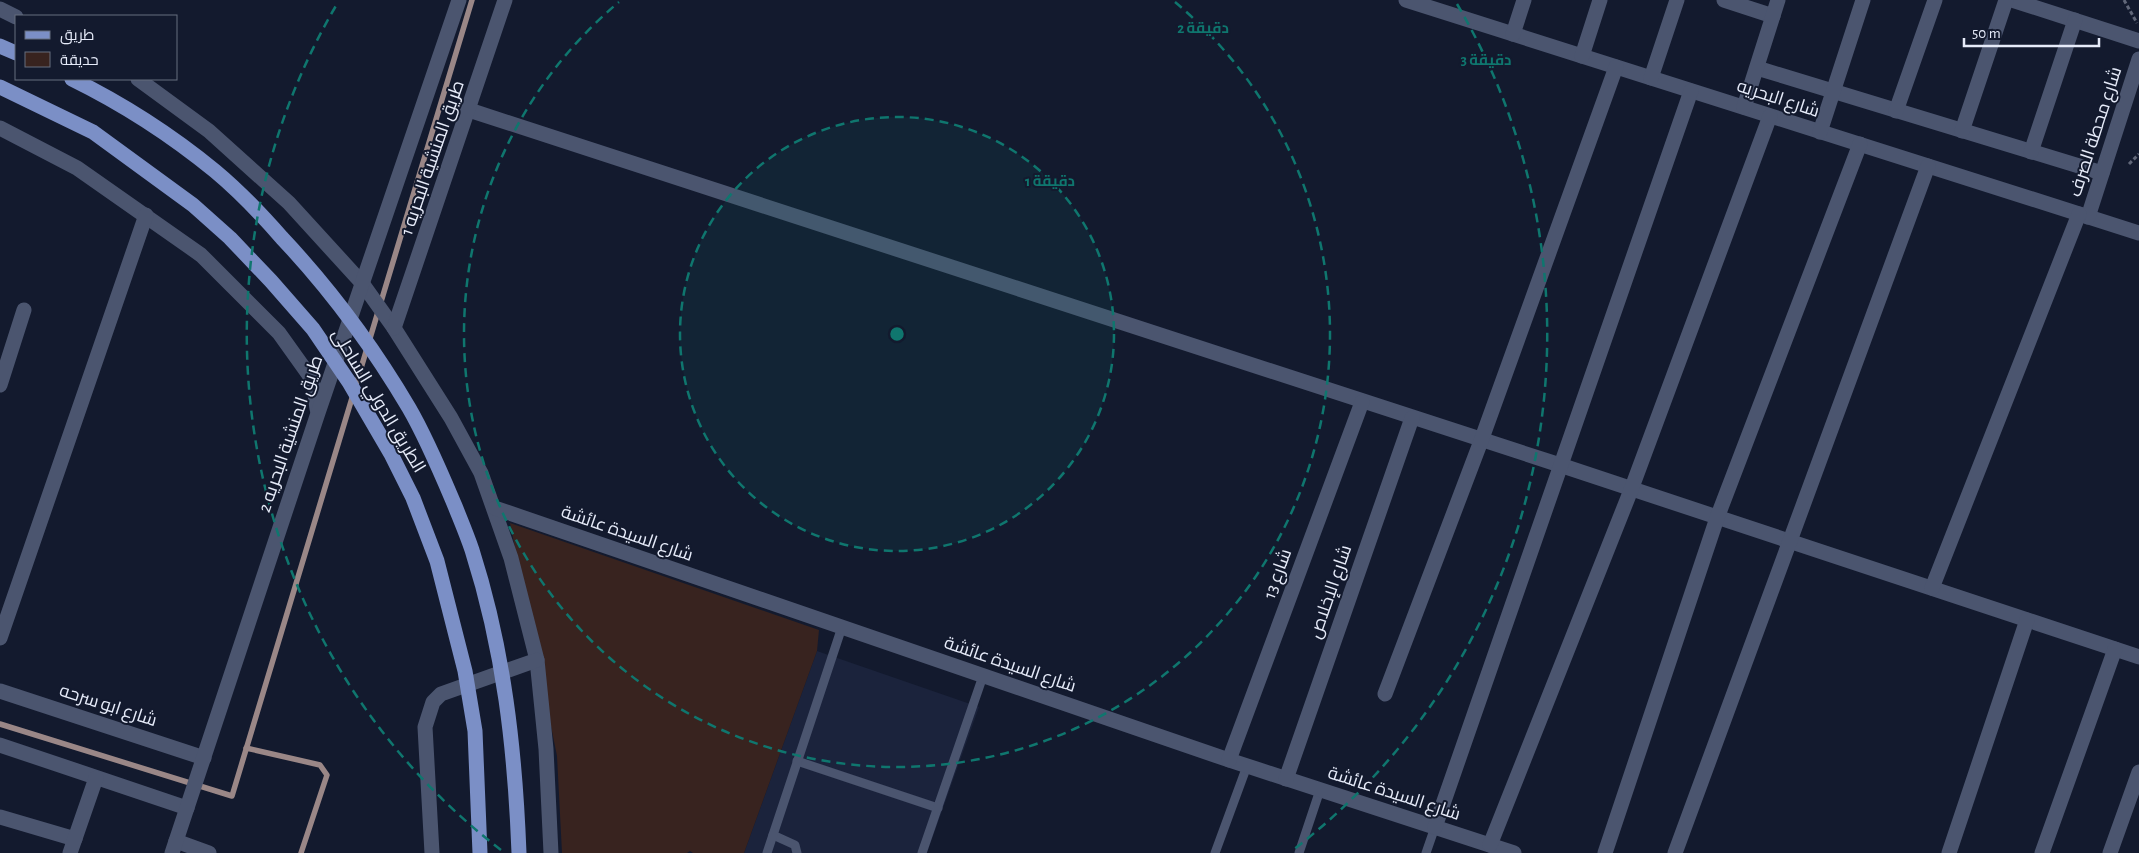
<svg xmlns="http://www.w3.org/2000/svg" width="2139" height="853" font-family="'Alegreya Sans',Cairo,sans-serif">
	<style>
		.built { fill: #1b233c }
		.green { fill: #38231f }
		.lines { fill: none; stroke-linecap: round; stroke-linejoin: round }
		.stream { stroke: #9a8787; stroke-width: 5.5 }
		.path { stroke: #616779; stroke-width: 3; stroke-dasharray: 4 2.5; stroke-linecap: butt }
		.lane { stroke: #4b556f; stroke-width: 9 }
		.street { stroke: #4b556f; stroke-width: 15 }
		.primary { stroke: #7b8fc6; stroke-width: 15 }
		.ring { fill: none; stroke: #0f766e; stroke-width: 2.5; stroke-dasharray: 9 6 }
		.labels { text-anchor: middle; dominant-baseline: central; stroke-width: 4; stroke-linejoin: round; paint-order: stroke }
		.street-label { font-size: 18px; fill: #e6ebf9; stroke: #131a2e }
		.centre { fill: #0f766e; stroke: #131a2e; stroke-width: 2.5 }
		.ring-label { font-size: 15px; text-anchor: middle; font-weight: bold; fill: #0f766e; stroke: #131a2e; stroke-width: 4; stroke-linejoin: round; paint-order: stroke }
	</style>
	<rect width="100%" height="100%" fill="#131a2e"/>
	<polygon class="built" points="817,651 979,707 927,853 744,853"/>
	<polygon class="green" points="510,523 819,630 817,651 744,853 693,853 690,851 687,853 562,853 557,756"/>
	<g class="lines">
		<g class="stream">
			<polyline points="0,724 232,796 472,0"/>
			<polyline points="246,748 320,765 327,775 301,853"/>
		</g>
		<g class="path">
			<polyline points="2124,0 2137,23"/>
			<polyline points="2129,164 2139,154"/>
		</g>
		<g class="lane">
			<polyline points="797,761 938,808"/>
			<polyline points="773,835 795,845 797,853"/>
			<polyline points="767,853 842,627"/>
			<polyline points="922,853 983,676"/>
			<polyline points="1215,853 1247,766"/>
			<polyline points="1299,853 1320,790"/>
			<polyline points="1426,853 1435,827"/>
		</g>
		<g class="street">
			<polyline points="1406,0 2139,233"/>
			<polyline points="1724,0 1773,16"/>
			<polyline points="2012,0 2139,41"/>
			<polyline points="0,9 16,17"/>
			<polyline points="1513,34 1524,0"/>
			<polyline points="1582,56 1600,0"/>
			<polyline points="1757,68 2102,173"/>
			<polyline points="1651,78 1677,0"/>
			<polyline points="138,79 209,131 289,203 362,283 394,328 451,418 481,473 511,558 537,660 546,749 551,853"/>
			<polyline points="1744,107 1778,0"/>
			<polyline points="469,110 1560,465 2139,657"/>
			<polyline points="1896,111 1935,0"/>
			<polyline points="0,128 77,168 201,255 279,333 309,375 314,387 317,409"/>
			<polyline points="1962,131 2006,0"/>
			<polyline points="1820,132 1863,0"/>
			<polyline points="2031,152 2075,20"/>
			<polyline points="2088,217 2139,59"/>
			<polyline points="394,328 505,0"/>
			<polyline points="0,385 24,310"/>
			<polyline points="495,508 1229,760 1514,853"/>
			<polyline points="1932,588 2079,214"/>
			<polyline points="0,638 146,215"/>
			<polyline points="0,691 204,758"/>
			<polyline points="1385,694 1481,441 1616,67"/>
			<polyline points="0,745 187,808"/>
			<polyline points="1229,760 1362,402"/>
			<polyline points="1286,779 1412,418"/>
			<polyline points="0,817 75,839"/>
			<polyline points="1435,827 1691,91"/>
			<polyline points="176,841 209,853"/>
			<polyline points="1490,845 1631,490 1770,116"/>
			<polyline points="70,853 96,778"/>
			<polyline points="172,853 318,413 459,0"/>
			<polyline points="432,853 425,727 433,702 441,694 537,660"/>
			<polyline points="1605,853 1717,518 1860,144"/>
			<polyline points="1675,853 1928,166"/>
			<polyline points="1949,853 2027,620"/>
			<polyline points="2042,853 2115,649"/>
			<polyline points="2110,853 2139,772"/>
		</g>
		<g class="primary">
			<polyline points="0,46 16,53"/>
			<path d="M 72,79 C 123,104 171,135 215,171 C 239,191 261,214 282,238 C 330,289 373,347 409,408 C 427,439 441,473 455,506 C 461,521 467,535 472,550 C 504,650 515,749 519,853"/>
			<polyline points="0,87 93,132 193,205 230,238 271,281 313,329 349,382 391,454 413,498 437,561 465,671 475,731 480,853"/>
		</g>
	</g>
	<circle cx="897" cy="334" r="217" fill="#0f766e" fill-opacity=".12"/>
	<g class="ring">
		<circle cx="897" cy="334" r="217"/>
		<path d="M1175 2A433 433 0 1 1 619 2"/>
		<path d="M501 850A650 650 0 0 1 337 4M1457 4A650 650 0 0 1 1293 850"/>
	</g>
	<g class="labels">
		<g class="street-label">
			<text transform="translate(1778 99) rotate(18)">شارع البحريه</text>
			<text transform="translate(2096 132) rotate(-72)">شارع محطة الصرف</text>
			<text transform="translate(433 158) rotate(-71)">طريق المنشية البحريه 1</text>
			<text transform="translate(378 401) rotate(59)">الطريق الدولي الساحلى</text>
			<text transform="translate(291 434) rotate(-71)">طريق المنشية البحريه 2</text>
			<text transform="translate(627 534) rotate(19)">شارع السيدة عائشة</text>
			<text transform="translate(1278 574) rotate(-70)">شارع 13</text>
			<text transform="translate(1331 592) rotate(-71)">شارع الإخلاص</text>
			<text transform="translate(1010 665) rotate(19)">شارع السيدة عائشة</text>
			<text transform="translate(108 706) rotate(18)">شارع ابو سرحه</text>
			<text transform="translate(1394 794) rotate(18)">شارع السيدة عائشة</text>
		</g>
	</g>
	<circle cx="897" cy="334" r="8" class="centre"/>
	<g class="ring-label">
		<text x="1203" y="33">2 دقيقة</text>
		<text x="1486" y="65">3 دقيقة</text>
		<text x="1050" y="186">1 دقيقة</text>
	</g>
	<rect x="15" y="15" width="162" height="65" fill="#131a2e" stroke="#676e7f"/>
	<rect x="25" y="31" width="25" height="8" fill="#7b8fc6" stroke="#676e7f"/>
	<text x="60" y="40" font-size="15" fill="#e6ebf9">طريق</text>
	<rect x="25" y="52" width="25" height="15" fill="#38231f" stroke="#676e7f"/>
	<text x="60" y="65" font-size="15" fill="#e6ebf9">حديقة</text>
	<path d="M1964 38v8h135v-8" fill="none" stroke="#e6ebf9" stroke-width="2.5"/>
	<text x="1972" y="38" font-size="15" fill="#e6ebf9" stroke="#131a2e" stroke-width="4" paint-order="stroke">50 m</text>
</svg>
